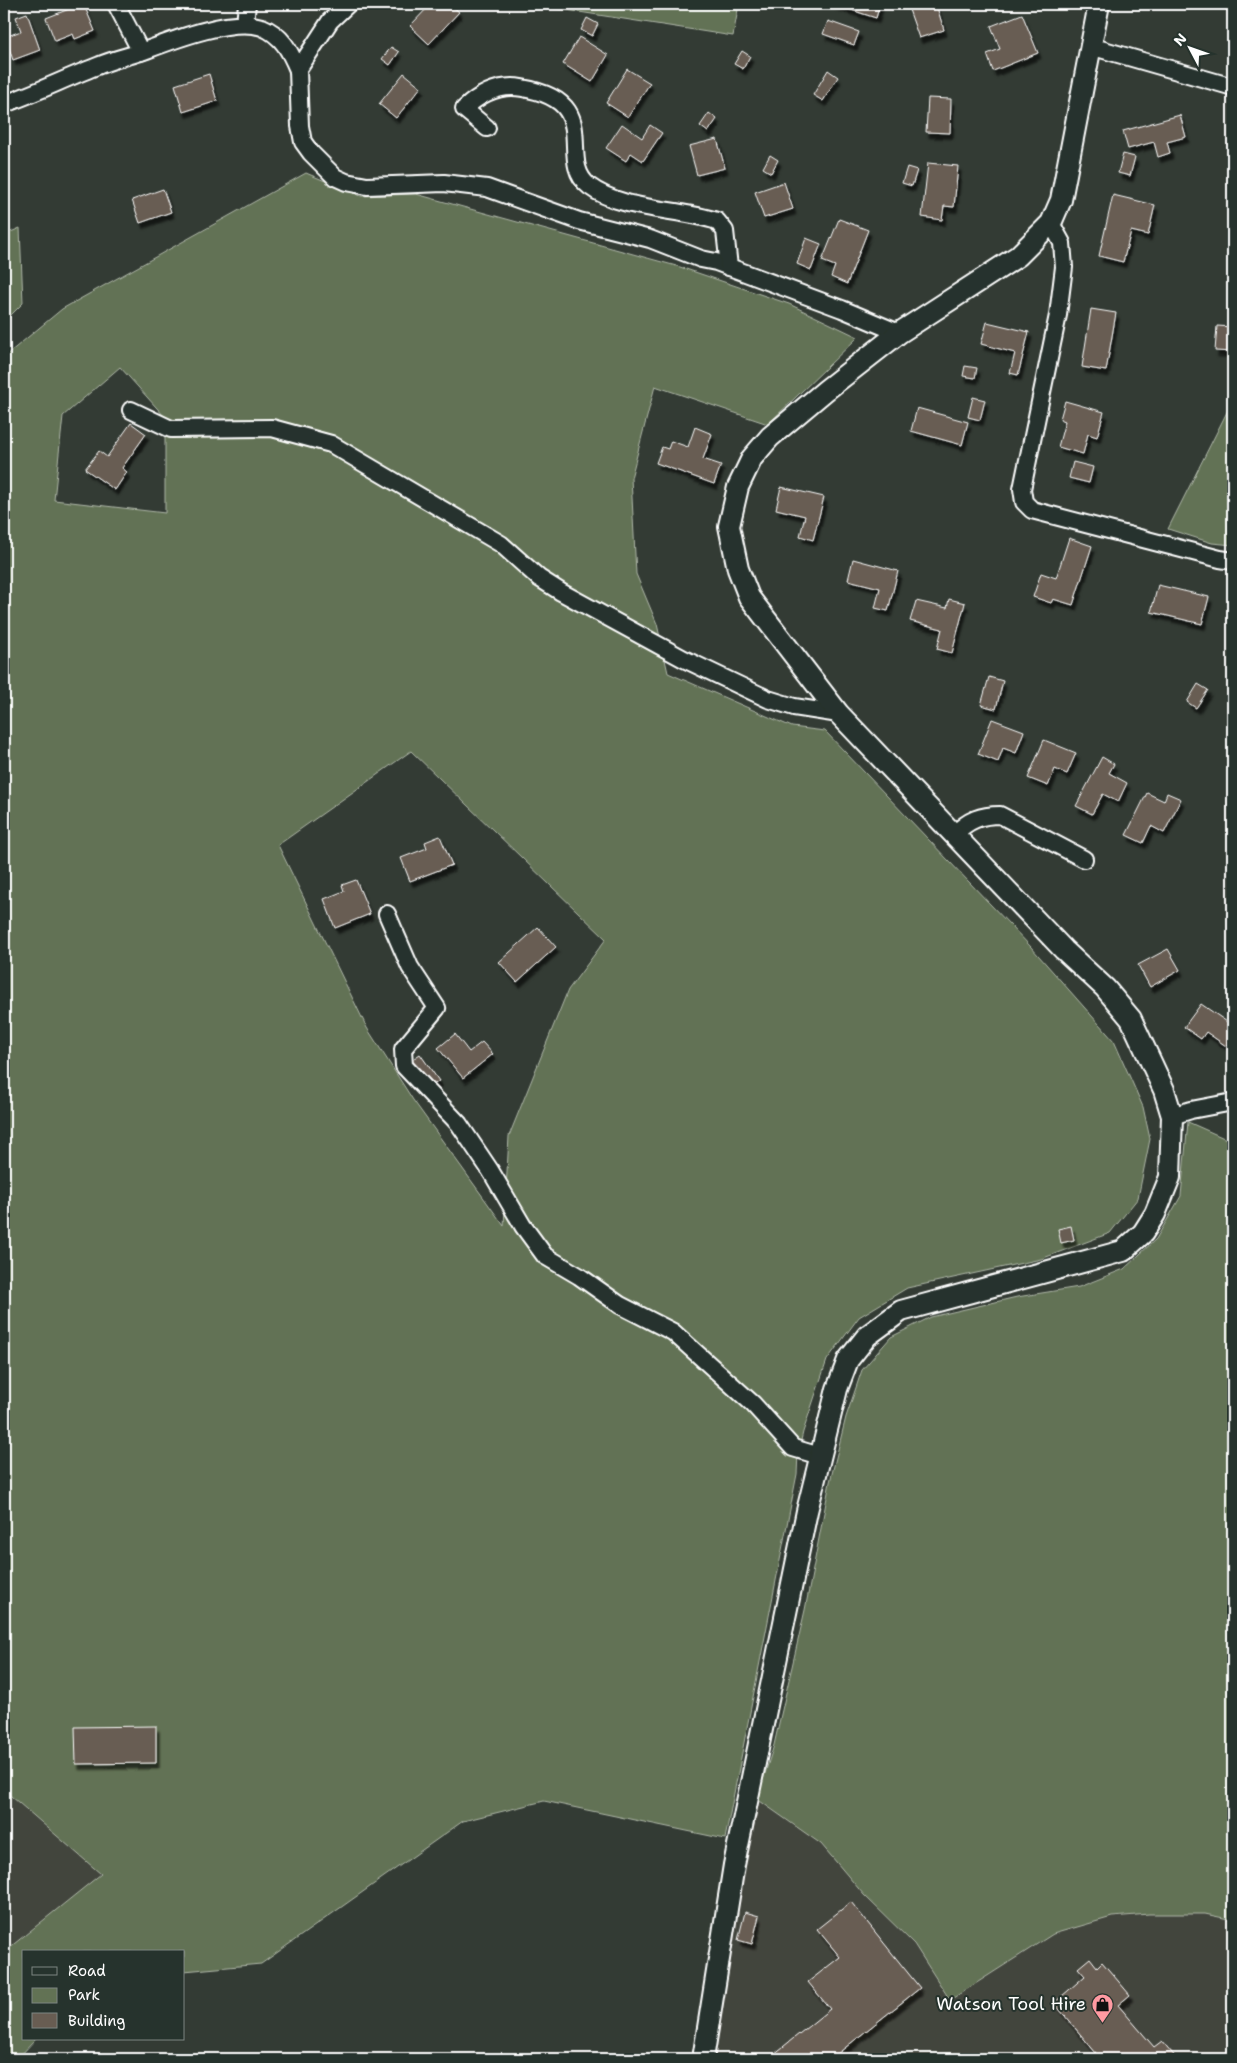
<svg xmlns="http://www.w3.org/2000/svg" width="1237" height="2063" font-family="'Shantell Sans',sans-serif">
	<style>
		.built { fill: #43453d }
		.green { fill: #627254; stroke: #b0b8aa; fill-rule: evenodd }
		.building { fill: #685d52; stroke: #fff; filter: url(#shadow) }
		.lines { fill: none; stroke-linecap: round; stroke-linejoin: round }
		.minor-casing { stroke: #fff; stroke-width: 20 }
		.tertiary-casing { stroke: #fff; stroke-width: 24 }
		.minor { stroke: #26332d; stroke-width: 16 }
		.tertiary { stroke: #26332d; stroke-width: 20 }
		.labels { text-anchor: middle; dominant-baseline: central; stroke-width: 4; stroke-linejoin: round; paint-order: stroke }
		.poi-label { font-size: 18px; fill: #fff; stroke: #26332d; text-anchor: end }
	</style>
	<defs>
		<filter id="shadow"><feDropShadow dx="3" dy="5.5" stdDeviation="1" flood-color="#0009"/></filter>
	</defs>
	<rect width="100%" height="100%" fill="#333b34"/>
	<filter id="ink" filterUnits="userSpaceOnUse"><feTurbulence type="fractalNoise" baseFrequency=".02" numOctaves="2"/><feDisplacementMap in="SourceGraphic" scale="10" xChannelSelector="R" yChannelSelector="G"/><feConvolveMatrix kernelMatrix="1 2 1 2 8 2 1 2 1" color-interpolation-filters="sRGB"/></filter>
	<g filter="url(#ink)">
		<g class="built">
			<polygon points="4,1790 101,1874 4,1952"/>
			<polygon points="757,1799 821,1844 864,1895 914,1944 950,2000 1053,1934 1112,1917 1149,1914 1205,1914 1233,1920 1233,2059 713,2059"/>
		</g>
		<g class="green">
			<polygon points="545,4 739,4 733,36 547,7"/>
			<path d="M 306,173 L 361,196 L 416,194 L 680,267 L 789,304 L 858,337 L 768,424 L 655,386 L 631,478 L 636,574 L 657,624 L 668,673 L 792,727 L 825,731 L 1031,947 L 1114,1041 L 1143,1107 L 1150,1139 L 1138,1198 L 1110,1233 L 1041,1259 L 907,1288 L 859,1317 L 827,1360 L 803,1432 L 798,1453 L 797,1474 L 725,1839 L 544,1801 L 463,1821 L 261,1964 L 184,1971 L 184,1952 L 24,1952 L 24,2039 L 36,2039 L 17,2059 L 4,2059 L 4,1952 L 101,1874 L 4,1790 L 4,357 L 62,309 ZM 120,367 L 165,417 L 165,513 L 54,500 L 63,416 ZM 411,751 L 606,939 L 568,990 L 509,1136 L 504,1226 L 413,1100 L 367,1028 L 278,845 Z"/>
			<polygon points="20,228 23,303 4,322 4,235"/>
			<polygon points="1233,406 1233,545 1212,543 1168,529 1229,408"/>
			<polygon points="1188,1122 1233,1142 1233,1920 1205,1914 1149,1914 1112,1917 1053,1934 950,2000 914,1944 864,1895 821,1844 757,1799 774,1745 805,1610 830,1482 846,1417 862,1370 891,1337 931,1317 1017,1297 1079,1287 1124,1269 1156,1239 1181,1196"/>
		</g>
		<g class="building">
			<polygon points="82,4 87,4 84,5 95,31 75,39 73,34 55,41 46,18"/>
			<polygon points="431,4 450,4 459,12 429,44 410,26"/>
			<polygon points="833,4 880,4 876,18"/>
			<polygon points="907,4 936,4 944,30 919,38"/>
			<polygon points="27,13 40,50 13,60 5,37 21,31 16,17"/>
			<polygon points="1022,14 1038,53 993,71 987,54 1000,49 991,26"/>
			<polygon points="587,18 598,24 592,36 581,30"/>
			<polygon points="828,21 859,32 854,45 823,34"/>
			<polygon points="579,37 608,55 592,82 563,64"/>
			<polygon points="391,47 399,52 390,65 382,59"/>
			<polygon points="742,51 750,56 743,69 734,64"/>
			<polygon points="627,69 650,83 628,117 606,103"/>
			<polygon points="828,70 838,77 823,101 813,95"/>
			<polygon points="404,73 421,87 396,118 379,104"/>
			<polygon points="209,74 217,101 183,112 175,85"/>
			<polygon points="928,98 951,99 950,133 926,132"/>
			<polygon points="709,113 717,119 708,132 700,126"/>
			<polygon points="1180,115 1186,137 1167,142 1170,153 1158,157 1154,142 1128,149 1123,131"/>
			<polygon points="622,124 642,138 650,125 662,133 643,161 631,153 626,161 606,148"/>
			<polygon points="717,139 725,168 697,175 689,146"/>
			<polygon points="1123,154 1135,157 1130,176 1118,173"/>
			<polygon points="770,155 778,160 771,173 763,168"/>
			<polygon points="928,163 958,166 954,207 944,206 942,220 922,217"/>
			<polygon points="907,167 917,170 912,186 902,183"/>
			<polygon points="784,182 793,209 764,218 755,192"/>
			<polygon points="163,189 171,212 140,223 132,200"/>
			<polygon points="1113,195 1155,205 1148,235 1131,231 1123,262 1099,256"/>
			<polygon points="839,219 868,230 847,284 831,277 835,266 822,261"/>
			<polygon points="806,238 821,244 811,270 797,264"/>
			<polygon points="1091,309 1116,313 1106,371 1082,367"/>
			<polygon points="987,322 1029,332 1018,375 1010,373 1015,353 981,344"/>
			<polygon points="1217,326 1233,327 1233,352 1215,351"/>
			<polygon points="965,366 977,368 975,378 963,376"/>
			<polygon points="973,397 985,400 980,420 968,417"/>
			<polygon points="1065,401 1104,412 1097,437 1088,434 1083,454 1058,447 1065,421 1060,419"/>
			<polygon points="917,408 968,422 962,445 911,431"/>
			<polygon points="131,423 146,434 122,468 127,472 115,490 85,469 99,451 107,457"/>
			<polygon points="695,427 712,434 703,459 721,465 714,484 656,463 662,447 668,449 671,441 688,447"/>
			<polygon points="1073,462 1093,467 1089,483 1069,478"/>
			<polygon points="781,487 824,497 813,540 800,536 805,516 776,509"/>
			<polygon points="1069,538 1092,546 1073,605 1053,599 1051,603 1033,597 1041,573 1056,578"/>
			<polygon points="853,559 898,571 888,611 875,608 880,588 848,580"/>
			<polygon points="1158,585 1209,597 1202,624 1151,612"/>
			<polygon points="949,599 965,603 952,653 937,649 942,629 910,621 916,601 947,608"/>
			<polygon points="989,677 1003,681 996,709 981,705"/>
			<polygon points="1198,684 1208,690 1196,708 1187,702"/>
			<polygon points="992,719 1024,731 1016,753 1003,748 998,762 978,754"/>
			<polygon points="1044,740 1076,753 1067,774 1055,769 1048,786 1028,778"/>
			<polygon points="1102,757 1114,764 1109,773 1127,783 1118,802 1103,794 1092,814 1076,806"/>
			<polygon points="1147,793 1164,801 1167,793 1181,799 1164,833 1151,826 1143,843 1126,835"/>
			<polygon points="440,836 452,865 410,881 401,858 427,848 425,842"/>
			<polygon points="356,880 370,914 335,928 324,899 344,891 342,885"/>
			<polygon points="538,927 556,947 517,982 499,962"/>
			<polygon points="1168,949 1180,970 1150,987 1138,965"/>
			<polygon points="1201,1004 1233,1026 1233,1035 1226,1046 1206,1032 1201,1039 1184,1027"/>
			<polygon points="455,1034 469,1052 482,1042 493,1054 463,1078 438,1048"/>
			<polygon points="420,1054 439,1081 429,1088 410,1061"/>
			<polygon points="1071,1226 1074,1240 1061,1243 1058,1229"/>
			<polygon points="156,1726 156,1763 76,1764 75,1727"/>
			<polygon points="851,1902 920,1988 831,2059 768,2059 830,2009 808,1982 840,1957 817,1929"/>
			<polygon points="745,1912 759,1916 752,1944 738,1940"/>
			<polygon points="1090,1958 1097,1967 1102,1962 1130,1995 1118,2005 1154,2047 1162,2041 1177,2059 1088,2059 1096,2053 1054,2003 1085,1976 1078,1968"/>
		</g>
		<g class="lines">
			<defs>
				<g id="minor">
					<polyline points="116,4 141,52"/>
					<polyline points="245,24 247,4"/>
					<polyline points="1090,46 1233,87"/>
					<polyline points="298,70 300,126 303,142 311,153 335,177 346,182 367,186 444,183 487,188 579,221 650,239 701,259 716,262 842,309 899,333"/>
					<path d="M 4,104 C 36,93 68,77 100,65 C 114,59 129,56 144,51 C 173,40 232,17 262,27 C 282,35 290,51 298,70 L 330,21 L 348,4"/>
					<path d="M 487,128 L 464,109 C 480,94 500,84 522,88 C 606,102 555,159 589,186 C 622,211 678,208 717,221 L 725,231 L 729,267"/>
					<polyline points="1051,223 1062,243 1064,267 1058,315 1022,489 1024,502 1032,510 1220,559 1233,561"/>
					<polyline points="131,410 171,429 272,428 331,444 501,544 539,578 561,592 684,659 768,699 794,707 839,714"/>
					<path d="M 955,834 C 968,820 981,815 1000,815 L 1084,859"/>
					<polyline points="387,914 410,967 437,1008 403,1049 404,1066 459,1124 490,1170 523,1226 545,1256 579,1276 620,1305 673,1332 753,1404 793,1448 820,1456"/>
					<polyline points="1172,1116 1191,1110 1233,1102"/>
				</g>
				<polyline id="tertiary" points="703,2059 734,1865 807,1511 837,1389 848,1360 867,1336 901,1311 1123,1251 1143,1233 1155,1214 1170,1177 1172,1116 1164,1090 1131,1019 1105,988 1064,950 839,714 749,597 738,569 729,526 738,487 752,458 770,437 826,390 899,333 1018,256 1051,223 1061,200 1099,4"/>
			</defs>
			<use href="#minor" class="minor-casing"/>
			<use href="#tertiary" class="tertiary-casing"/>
			<use href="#minor" class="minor"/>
			<use href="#tertiary" class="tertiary"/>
		</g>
	</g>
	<defs>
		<symbol id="shop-pin" viewBox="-11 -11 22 30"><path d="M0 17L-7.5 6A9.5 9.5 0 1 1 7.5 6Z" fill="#ff9aa2" stroke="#26332d"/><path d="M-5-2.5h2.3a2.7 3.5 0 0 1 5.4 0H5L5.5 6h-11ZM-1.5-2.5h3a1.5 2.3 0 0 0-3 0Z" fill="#111"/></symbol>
	</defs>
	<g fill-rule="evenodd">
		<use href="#shop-pin" x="1090" y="1992" width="25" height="34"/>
	</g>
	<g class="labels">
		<g class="poi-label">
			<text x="1086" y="2004">Watson Tool Hire</text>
		</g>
	</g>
	<rect width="1237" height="2063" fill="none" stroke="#26332d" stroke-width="20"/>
	<rect x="10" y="10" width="1217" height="2043" fill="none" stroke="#fff" stroke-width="2" filter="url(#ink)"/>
	<rect x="22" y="1950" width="162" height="90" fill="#26332d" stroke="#7d8581"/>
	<rect x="32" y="1967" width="25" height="8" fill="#26332d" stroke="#7d8581"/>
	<text x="68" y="1976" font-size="15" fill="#ffffff">Road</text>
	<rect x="32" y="1988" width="25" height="15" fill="#627254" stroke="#7d8581"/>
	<text x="68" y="2000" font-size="15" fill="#ffffff">Park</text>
	<rect x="32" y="2013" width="25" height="15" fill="#685d52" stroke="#7d8581"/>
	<text x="68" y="2026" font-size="15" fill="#ffffff">Building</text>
	<g transform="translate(1190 48) rotate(311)" stroke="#26332d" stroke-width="4" paint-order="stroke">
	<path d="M0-4L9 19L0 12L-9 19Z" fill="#ffffff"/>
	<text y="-8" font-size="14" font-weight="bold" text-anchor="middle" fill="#ffffff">N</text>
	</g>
</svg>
